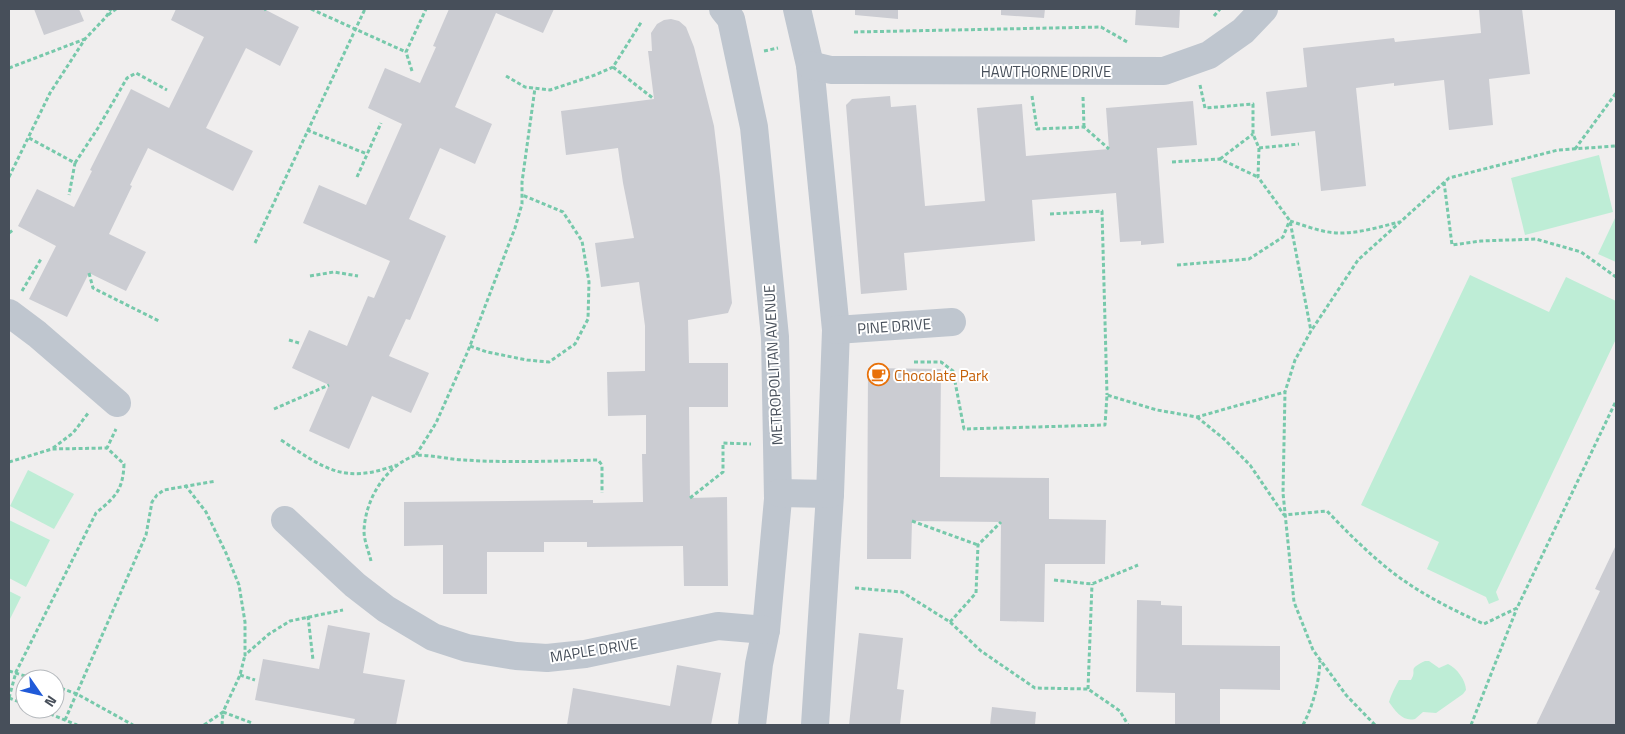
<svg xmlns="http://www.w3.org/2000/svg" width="1625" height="734" font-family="'Titillium Web',sans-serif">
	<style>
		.green { fill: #beedd6 }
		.building { fill: #cbccd2 }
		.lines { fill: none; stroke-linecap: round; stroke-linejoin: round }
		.path { stroke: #77c9ab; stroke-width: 3; stroke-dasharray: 4 2.5; stroke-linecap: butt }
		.minor { stroke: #bfc6cf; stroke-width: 28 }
		.labels { text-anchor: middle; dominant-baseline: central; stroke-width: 4; stroke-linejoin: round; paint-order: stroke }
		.street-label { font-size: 15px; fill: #474f5a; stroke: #fff }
		.food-label { font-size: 15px; fill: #c56008; stroke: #fff; text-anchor: start }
	</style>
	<rect width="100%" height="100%" fill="#f0eeee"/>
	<g class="green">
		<polygon points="1599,155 1613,212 1525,235 1511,178"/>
		<polygon points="1616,216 1616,262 1598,254"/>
		<polygon points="1470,275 1549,312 1566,277 1616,301 1616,339 1496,592 1499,600 1489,604 1486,597 1427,569 1439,542 1361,505"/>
		<polygon points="28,470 74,494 54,529 10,506"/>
		<polygon points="9,520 50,540 26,587 9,578"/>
		<polygon points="9,591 21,597 9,621"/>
		<path d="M 1425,661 L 1429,661 L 1439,668 L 1448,664 C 1457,668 1466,681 1466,690 L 1463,694 L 1436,713 L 1423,712 L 1415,719 C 1403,722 1395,711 1389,702 C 1391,695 1395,687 1399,680 L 1411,680 C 1418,669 1406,670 1425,661 Z"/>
	</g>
	<g class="building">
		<polygon points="34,9 79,9 84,21 44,35"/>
		<polygon points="176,9 264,9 299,27 280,66 246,48 206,128 253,151 233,191 148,148 130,185 132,186 109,234 146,252 126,291 89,273 67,317 29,299 56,246 18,226 37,189 74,207 92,171 90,170 131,89 169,108 204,37 171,20"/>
		<polygon points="449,9 554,9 543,33 496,13 455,107 492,124 475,164 440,148 409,219 446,236 410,320 406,319 389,356 429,373 411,413 372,396 349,449 309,431 329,385 292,368 309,330 347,346 368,296 374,298 390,261 303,223 319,185 366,205 402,124 368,108 385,68 420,83 436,47 433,46"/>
		<polygon points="855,9 898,9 898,19 855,15"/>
		<polygon points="1001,9 1045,9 1044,18 1001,15"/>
		<polygon points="1136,9 1180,9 1179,28 1135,25"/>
		<polygon points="1479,9 1522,9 1530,74 1489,79 1493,125 1449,130 1444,80 1394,86 1394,83 1356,88 1366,186 1321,191 1315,131 1271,136 1266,92 1307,87 1303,48 1394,38 1395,42 1481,33"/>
		<polygon points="671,19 679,21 686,27 694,47 714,126 720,176 732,303 728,313 688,320 689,363 728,363 728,407 689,407 690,498 727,497 728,586 684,586 683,546 587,547 587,542 544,542 544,552 487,552 487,594 443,594 443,545 404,546 404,502 593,500 593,503 643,502 642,454 646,454 646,415 608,416 607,372 645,371 645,326 639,282 601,287 595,243 634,238 623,183 618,148 566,155 561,111 654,99 648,51 652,51 651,33 657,24 664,20"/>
		<polygon points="890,96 891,107 916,105 925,206 985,201 977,108 1022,104 1026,156 1109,149 1106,108 1193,101 1197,145 1157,148 1164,243 1141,245 1141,241 1120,242 1116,193 1032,200 1035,241 904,253 907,290 861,294 846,105 852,99"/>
		<polygon points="868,368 941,369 940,477 1049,478 1049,519 1106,520 1105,564 1045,564 1044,622 1000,621 1001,522 912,521 911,559 867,559"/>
		<polygon points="1616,545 1616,725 1536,725 1600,591 1595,589"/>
		<polygon points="1137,600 1161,601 1161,605 1182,606 1182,645 1280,646 1280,690 1220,689 1220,725 1175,725 1175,693 1136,692"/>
		<polygon points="328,625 370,633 363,673 405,680 396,725 353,725 355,719 255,700 263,659 319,669"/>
		<polygon points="859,633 903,638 897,689 904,690 900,725 849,725"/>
		<polygon points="677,665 721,673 711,725 567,725 573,688 670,706"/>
		<polygon points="992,707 1036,712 1035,725 990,725"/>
	</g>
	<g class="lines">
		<g class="path">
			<polyline points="311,9 406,52"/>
			<polyline points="264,10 266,9"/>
			<polyline points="108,15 116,9"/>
			<polyline points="1214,16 1220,9"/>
			<polyline points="854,32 1101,27 1129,43"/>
			<polyline points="764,51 778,48"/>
			<polyline points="613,67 654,99"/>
			<polyline points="9,68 85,39"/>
			<polyline points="412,71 406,52 426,9"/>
			<polyline points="506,76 525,87 550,90 595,75 613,67 642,21"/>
			<polyline points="1200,85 1205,108 1253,104 1253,134 1259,148 1258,177 1290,221 1311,331"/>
			<polyline points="1032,96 1037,129 1084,127 1109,149"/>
			<polyline points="1083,97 1084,127"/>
			<polyline points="307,130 367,154"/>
			<polyline points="29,138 75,163 69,195"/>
			<polyline points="1259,148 1299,144"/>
			<polyline points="1575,149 1616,93"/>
			<polyline points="1220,159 1253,134"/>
			<polyline points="1172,162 1220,159 1258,177"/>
			<polyline points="75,163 98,128 127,78 136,73 167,90"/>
			<polyline points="9,177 50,93 85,39 106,17 111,9"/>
			<polyline points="357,177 381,123"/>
			<polyline points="1444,182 1452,245 1481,241 1536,239 1581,252 1616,277"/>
			<polyline points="1050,214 1102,211 1107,395"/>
			<path d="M 1290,221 C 1306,226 1323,233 1340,233 C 1360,233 1380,227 1399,222"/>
			<polyline points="9,233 13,230"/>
			<polyline points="255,243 365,9"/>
			<polyline points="1177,265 1249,259 1283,237 1289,222"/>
			<polyline points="89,273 93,288 159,321"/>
			<polyline points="310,276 334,272 358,276"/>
			<polyline points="22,291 41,259"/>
			<polyline points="289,340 299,343"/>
			<polyline points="470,346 487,352 527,360 549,362 575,344 588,319 589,282 582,241 563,212 522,195"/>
			<polyline points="914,362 941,362 953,371 964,429 1105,425 1107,395 1157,410 1197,417 1285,392"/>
			<polyline points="274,409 329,385"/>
			<path d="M 1197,417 L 1224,439 L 1250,465 L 1284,515 L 1327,511 C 1349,534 1371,556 1396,575 C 1423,595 1453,610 1484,624 L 1517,608 L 1616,401"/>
			<path d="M 281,440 C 324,468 343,485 396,465"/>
			<polyline points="53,448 73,433 89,412"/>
			<polyline points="416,455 436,423 468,351 515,228 522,204 522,182 535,88"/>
			<polyline points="9,462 52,449 107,448"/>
			<polyline points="185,485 206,512 226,553 239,585 245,622 245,655 269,634 290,621 343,610"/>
			<polyline points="690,498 723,472 723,443 751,444"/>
			<polyline points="912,521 978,545"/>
			<path d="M 371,561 C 369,552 364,541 364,531 C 365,501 384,467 414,456 C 422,453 453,460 464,460 C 508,463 553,461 598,460 L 602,465 L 602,493"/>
			<polyline points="1054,580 1092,584 1138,565"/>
			<polyline points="855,588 902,592 950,622 981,651 1035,688 1088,689 1120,711 1128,725"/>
			<polyline points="308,616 313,660"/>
			<polyline points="950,622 976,593 978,545 1001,522"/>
			<polyline points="9,671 35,679"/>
			<polyline points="240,675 255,680"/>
			<polyline points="55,686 77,694 133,725"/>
			<polyline points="1088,689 1092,584"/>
			<path d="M 9,698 L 16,672 L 96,513 C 115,497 123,491 124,464 L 107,448 L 116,429"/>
			<polyline points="9,698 25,704"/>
			<polyline points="38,709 77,725"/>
			<polyline points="65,720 146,535 152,502 157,495 164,490 216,481"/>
			<polyline points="204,725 223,712 240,675 245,655"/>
			<polyline points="222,725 223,712 252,723"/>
			<path d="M 1303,725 C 1313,706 1319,683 1320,661"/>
			<polyline points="1375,725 1346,695 1313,650 1294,602 1283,493 1285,392 1295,360 1311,331 1358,260 1449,178 1558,150 1616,146"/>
			<polyline points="1471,725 1517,608"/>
		</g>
		<g class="minor">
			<polyline points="723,9 731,19 754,127 775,337 778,499 766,630 759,664 752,725"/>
			<polyline points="797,9 810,65 836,330 830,494 815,725"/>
			<polyline points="810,65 831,70 855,70 1164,71 1209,55 1243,31 1264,9"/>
			<polyline points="9,313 37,334 117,403"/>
			<polyline points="836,330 952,322"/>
			<polyline points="779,493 830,494"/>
			<polyline points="285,520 355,585 386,609 433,637 467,648 516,656 547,658 585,654 718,626 766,630"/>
		</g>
	</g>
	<defs>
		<symbol id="cafe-ring" viewBox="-11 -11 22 22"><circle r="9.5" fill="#fff" stroke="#e8710a" stroke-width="1.5"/><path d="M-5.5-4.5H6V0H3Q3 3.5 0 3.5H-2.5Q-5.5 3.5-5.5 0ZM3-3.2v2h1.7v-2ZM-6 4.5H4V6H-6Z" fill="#e8710a"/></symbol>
	</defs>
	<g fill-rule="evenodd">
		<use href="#cafe-ring" x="866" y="362" width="25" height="25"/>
	</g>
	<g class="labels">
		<g class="street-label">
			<text x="1046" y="71">HAWTHORNE DRIVE</text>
			<text transform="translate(894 326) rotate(-4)">PINE DRIVE</text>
			<text transform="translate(773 365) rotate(-93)">METROPOLITAN AVENUE</text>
			<text transform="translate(594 650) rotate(-9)">MAPLE DRIVE</text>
		</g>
		<g class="food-label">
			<text x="894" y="375">Chocolate Park</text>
		</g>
	</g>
	<rect width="1625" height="734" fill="none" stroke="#474f5a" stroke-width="20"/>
	<g transform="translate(40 694) rotate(124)"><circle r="24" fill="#ffffff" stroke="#b5b9bd"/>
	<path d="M0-4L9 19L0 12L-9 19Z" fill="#205ad8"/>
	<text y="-8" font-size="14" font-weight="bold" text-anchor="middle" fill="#474f5a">N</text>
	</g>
</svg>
